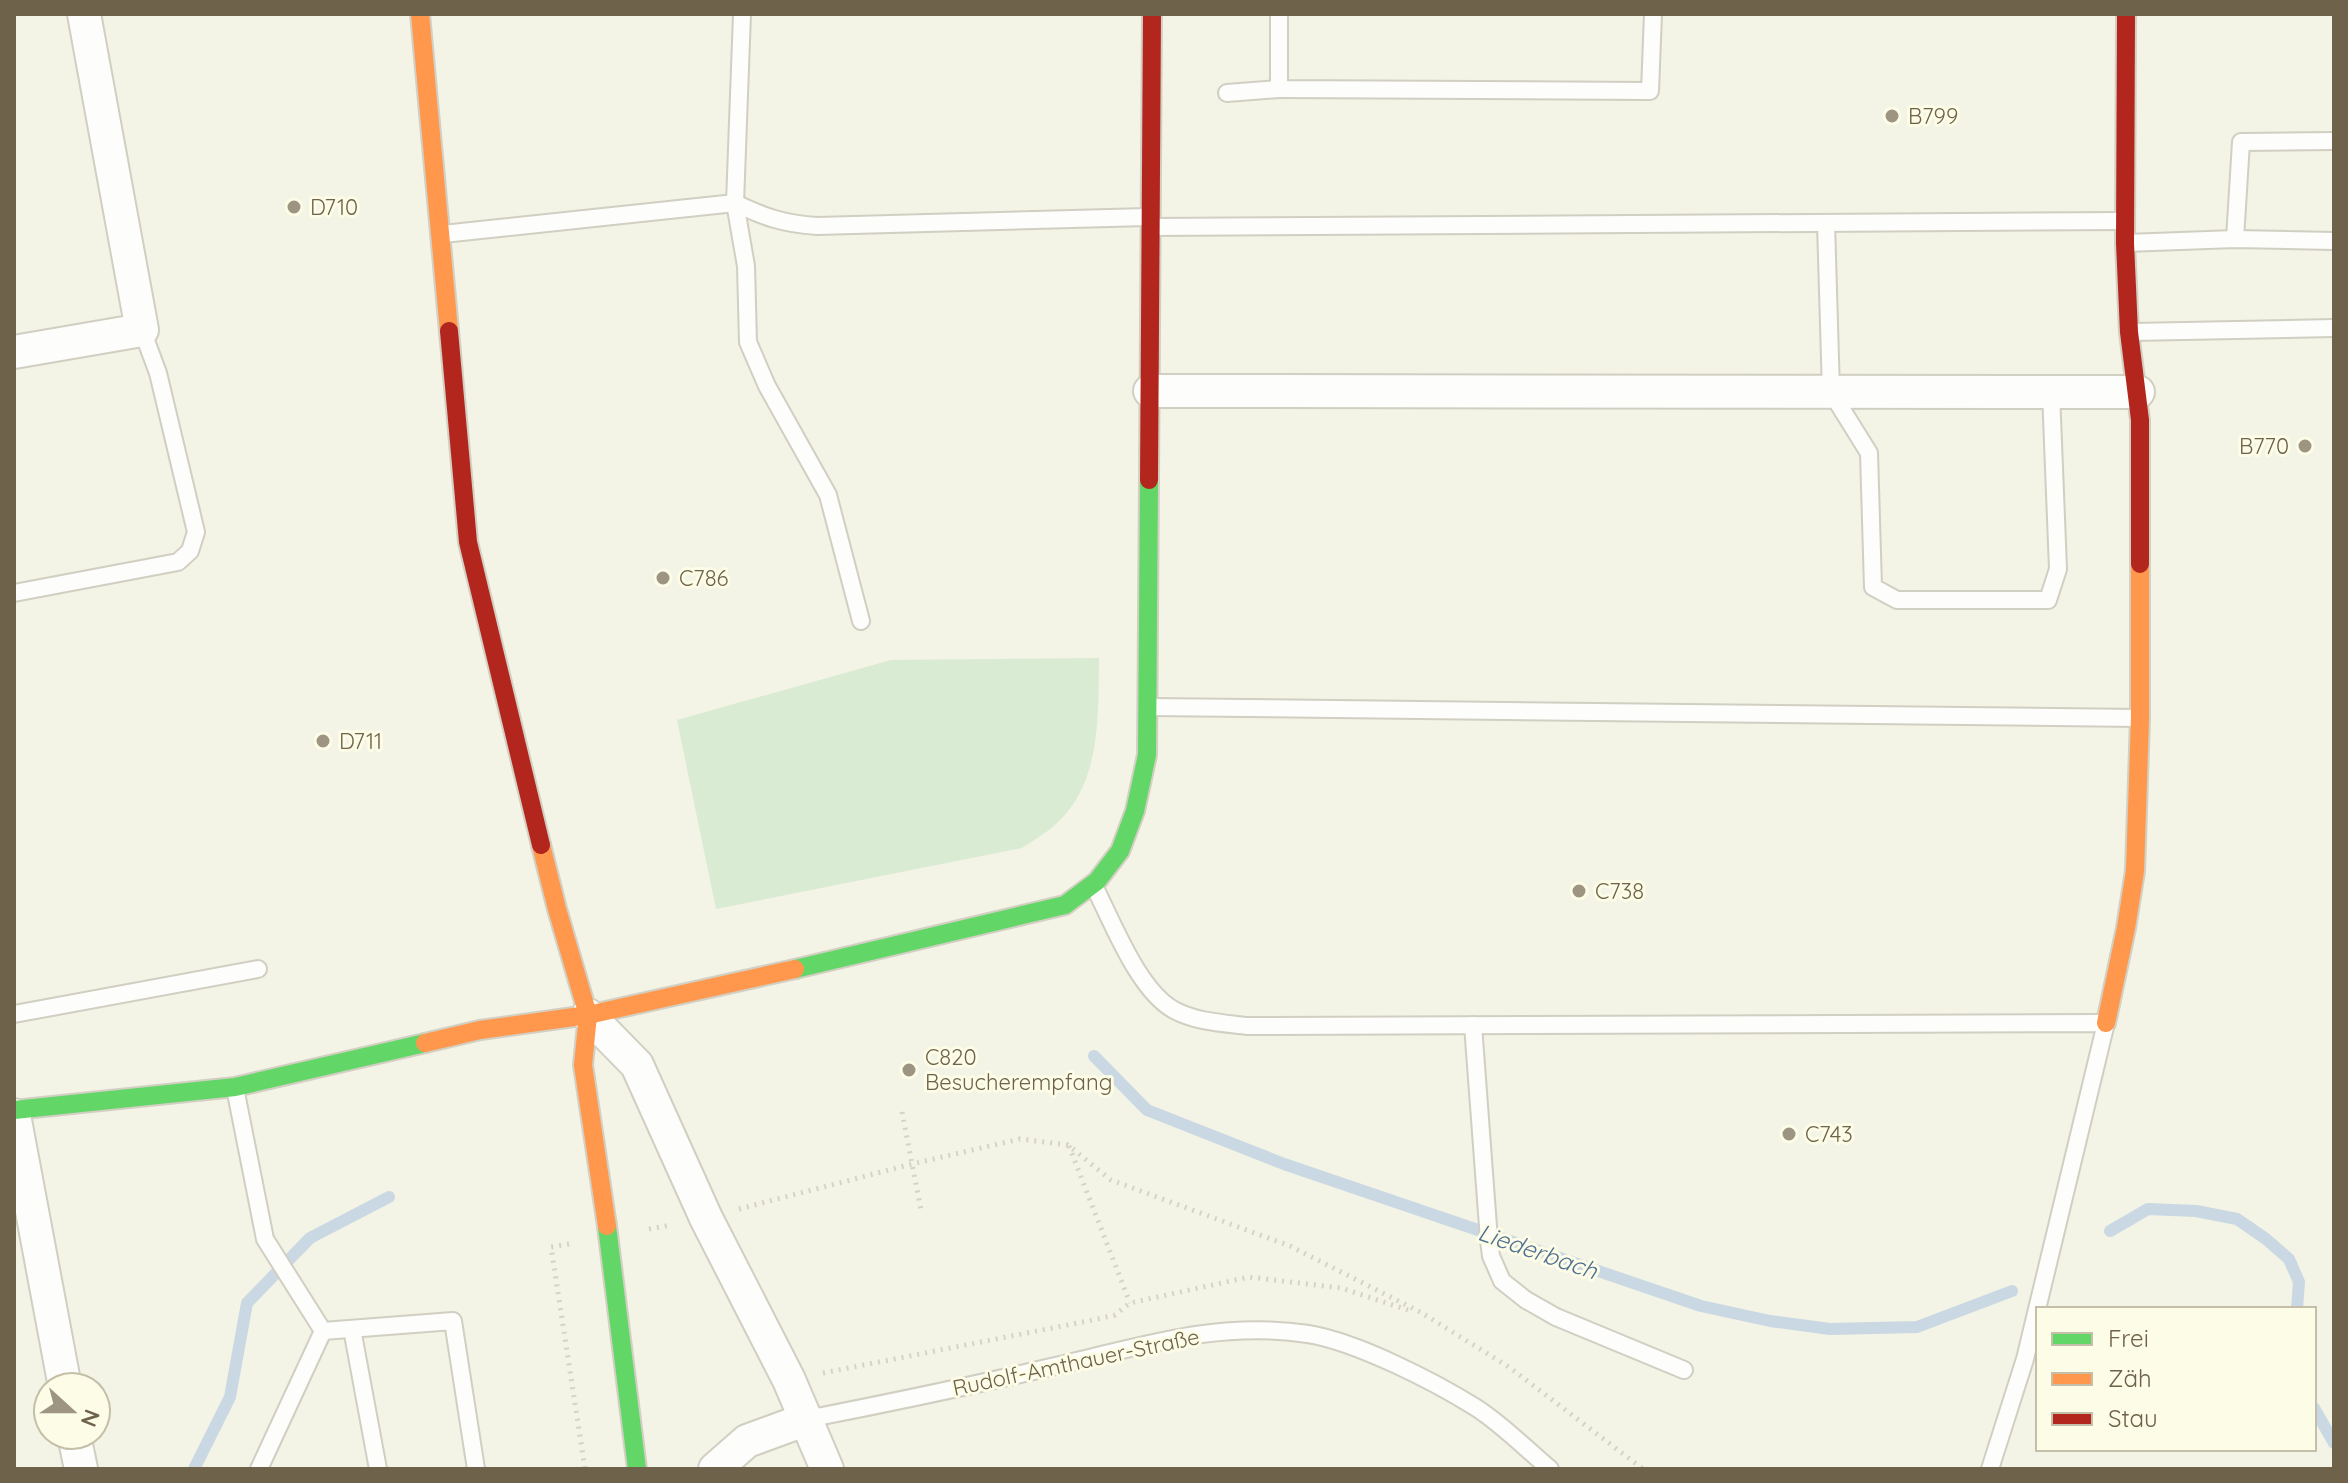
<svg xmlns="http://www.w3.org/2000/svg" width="2348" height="1483" font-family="Quicksand,sans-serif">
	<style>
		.green { fill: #d9ebd2 }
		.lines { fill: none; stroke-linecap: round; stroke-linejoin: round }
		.stream { stroke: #c9d8e2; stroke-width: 12 }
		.lane-casing { stroke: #d1cec2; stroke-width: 20 }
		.street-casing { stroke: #d1cec2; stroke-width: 36 }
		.fast-casing { stroke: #d3d0c3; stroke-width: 22 }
		.slow-casing { stroke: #d3d0c3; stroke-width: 22 }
		.jam-casing { stroke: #d3d0c3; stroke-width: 22 }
		.path { stroke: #d6d2c9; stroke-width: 5; stroke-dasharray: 2 6; stroke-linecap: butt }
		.lane { stroke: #fdfdfb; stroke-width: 16 }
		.street { stroke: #fdfdfb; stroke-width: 32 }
		.fast { stroke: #63d668; stroke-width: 18 }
		.slow { stroke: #ff974d; stroke-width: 18 }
		.jam { stroke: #b3261e; stroke-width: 18 }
		.poi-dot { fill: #9d9581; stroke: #fdfce6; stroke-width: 3 }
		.labels { text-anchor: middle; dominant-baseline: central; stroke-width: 6; stroke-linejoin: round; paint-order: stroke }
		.poi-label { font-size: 22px; fill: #6e634a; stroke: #fdfce6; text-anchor: start }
		.street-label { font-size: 22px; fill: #6e634a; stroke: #fdfce6 }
		.water-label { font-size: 24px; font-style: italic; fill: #507193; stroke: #fdfce6 }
	</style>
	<rect width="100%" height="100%" fill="#f3f3e6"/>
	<path class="green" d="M 1099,658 C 1098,714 1102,780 1058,822 C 1048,832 1034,840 1022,848 L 716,909 L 677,720 L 891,660 Z"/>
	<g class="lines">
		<g class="stream">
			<polyline points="1094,1056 1147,1110 1284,1164 1701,1306 1770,1321 1830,1329 1917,1327 2012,1291"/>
			<polyline points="2110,1231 2148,1209 2196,1211 2237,1219 2266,1239 2289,1259 2299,1282 2297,1309"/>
			<polyline points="2314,1408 2334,1443"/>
			<polyline points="194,1469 230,1397 247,1303 310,1238 389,1197"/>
		</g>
		<defs>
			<g id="lane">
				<polyline points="1279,14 1279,89 1650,91 1653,14"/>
				<polyline points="1227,93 1279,89"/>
				<polyline points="1826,223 1831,392 1869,453 1873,587 1897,600 2048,600 2058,569 2051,392"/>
				<polyline points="1151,227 2124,221"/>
				<polyline points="443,234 735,203 742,14"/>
				<polyline points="2235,239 2241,142 2334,141"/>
				<polyline points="2126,243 2235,239 2334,241"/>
				<polyline points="2132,332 2334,328"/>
				<polyline points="14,593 178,562 190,551 196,532 158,373 142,330"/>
				<path d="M 861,621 L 828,495 L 767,386 L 748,342 L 746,266 L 735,203 C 764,217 784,224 817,226 L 1147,217"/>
				<polyline points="1149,707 2138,718"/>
				<path d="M 1094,886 C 1113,923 1138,990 1174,1010 C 1196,1022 1223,1023 1247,1026 L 2106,1023 L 2025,1359 L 1990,1469"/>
				<polyline points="14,1014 258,969"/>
				<polyline points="1473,1025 1489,1240 1491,1256 1502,1281 1526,1300 1556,1317 1684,1370"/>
				<polyline points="235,1088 265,1239 323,1331"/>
				<polyline points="352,1329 378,1469"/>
				<polyline points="323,1331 453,1321 476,1469"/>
				<path d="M 807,1419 C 889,1403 970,1386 1051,1367 C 1140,1347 1216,1320 1308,1334 C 1357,1342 1433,1381 1475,1407 C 1502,1424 1526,1449 1550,1469"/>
				<polyline points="259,1469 323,1331"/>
			</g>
			<g id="street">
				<polyline points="14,352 142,330 84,14"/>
				<polyline points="1150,391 2138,392"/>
				<polyline points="588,1015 637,1065 706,1218 789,1380 827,1469"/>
				<polyline points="14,1115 65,1387"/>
				<polyline points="74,1435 81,1469"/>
				<polyline points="715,1469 747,1441 807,1419"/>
			</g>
			<g id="fast">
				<polyline points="795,969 1065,905 1097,881 1120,851 1135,811 1147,755 1149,480"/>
				<polyline points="14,1110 235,1087 425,1043"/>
				<polyline points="607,1226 637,1469"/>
			</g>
			<g id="slow">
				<polyline points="420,14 449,331"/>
				<polyline points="541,845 557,909 588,1015 583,1065 607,1226"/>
				<polyline points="2106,1023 2126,928 2135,871 2140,718 2140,564"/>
				<polyline points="425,1043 480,1030 588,1015 795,969"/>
			</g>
			<g id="jam">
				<polyline points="2126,14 2125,243 2129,332 2140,420 2140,564"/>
				<polyline points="449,331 468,542 541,845"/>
				<path d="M 1149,480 C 1151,325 1150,169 1152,14"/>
			</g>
		</defs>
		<use href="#lane" class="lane-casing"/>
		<use href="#street" class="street-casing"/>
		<use href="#fast" class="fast-casing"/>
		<use href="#slow" class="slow-casing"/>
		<use href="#jam" class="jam-casing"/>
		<g class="path">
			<polyline points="902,1112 921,1210"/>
			<polyline points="1069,1146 1130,1303"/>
			<polyline points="739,1209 912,1164 1020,1139 1068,1145 1111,1180 1290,1246 1426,1315"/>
			<polyline points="649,1229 671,1225"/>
			<polyline points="569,1244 551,1247 585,1469"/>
			<polyline points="1425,1315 1509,1367 1643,1469"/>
			<polyline points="823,1373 1093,1320 1115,1315 1130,1303 1249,1277 1341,1288 1408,1310"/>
		</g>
		<use href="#lane" class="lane"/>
		<use href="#street" class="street"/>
		<use href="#fast" class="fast"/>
		<use href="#slow" class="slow"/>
		<use href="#jam" class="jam"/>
	</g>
	<g class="poi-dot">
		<circle cx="1892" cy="116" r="8"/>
		<circle cx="294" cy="207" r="8"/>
		<circle cx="2305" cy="446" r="8"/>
		<circle cx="663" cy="578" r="8"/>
		<circle cx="323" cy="741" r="8"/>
		<circle cx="1579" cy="891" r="8"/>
		<circle cx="909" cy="1070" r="8"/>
		<circle cx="1789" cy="1134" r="8"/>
	</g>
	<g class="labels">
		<g class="poi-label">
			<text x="1908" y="116">B799</text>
			<text x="310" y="207">D710</text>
			<text x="2289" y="446" text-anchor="end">B770</text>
			<text x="679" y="578">C786</text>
			<text x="339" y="741">D711</text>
			<text x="1595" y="891">C738</text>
			<text x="925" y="1057">C820<tspan x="925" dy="25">Besucherempfang</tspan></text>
			<text x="1805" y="1134">C743</text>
		</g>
		<g class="street-label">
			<text transform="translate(1076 1362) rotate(-12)">Rudolf-Amthauer-Straße</text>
		</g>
		<g class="water-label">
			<text transform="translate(1538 1251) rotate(19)">Liederbach</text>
		</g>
	</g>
	<rect width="2348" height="1483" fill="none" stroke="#6e634a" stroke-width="32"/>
	<rect x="2036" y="1307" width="280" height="144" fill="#fdfce6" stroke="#c4bfa8" stroke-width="2"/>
	<rect x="2052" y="1333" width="40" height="12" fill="#63d668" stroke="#c4bfa8" stroke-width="2"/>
	<text x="2108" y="1347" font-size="24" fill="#6e634a">Frei</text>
	<rect x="2052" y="1373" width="40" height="12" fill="#ff974d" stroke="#c4bfa8" stroke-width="2"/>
	<text x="2108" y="1387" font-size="24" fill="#6e634a">Zäh</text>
	<rect x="2052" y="1413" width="40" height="12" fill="#b3261e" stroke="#c4bfa8" stroke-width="2"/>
	<text x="2108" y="1427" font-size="24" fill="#6e634a">Stau</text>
	<g transform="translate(72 1411) rotate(111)"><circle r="38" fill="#fdfce6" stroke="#c4bfa8" stroke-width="2"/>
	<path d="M0-6L14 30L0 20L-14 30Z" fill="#9d9581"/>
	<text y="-12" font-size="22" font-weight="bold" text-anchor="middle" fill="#6e634a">N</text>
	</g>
</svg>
